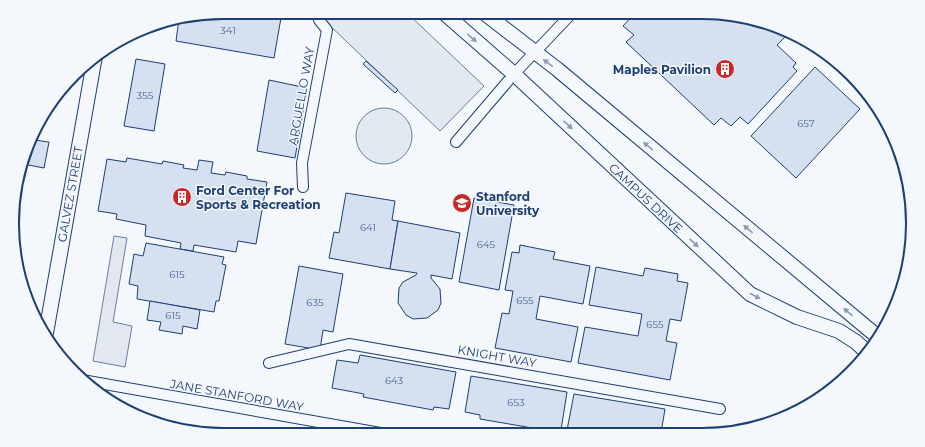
<svg xmlns="http://www.w3.org/2000/svg" width="925" height="447" font-family="Montserrat,sans-serif">
	<style>
		.green { fill: #e3e9f0; stroke: #687fa3 }
		.parking { fill: #e3e8f0; stroke: #687fa3 }
		.building { fill: #d5e0f0; stroke: #1d3f73 }
		.lines { fill: none; stroke-linecap: round; stroke-linejoin: round }
		.street-casing { stroke: #1d3f73; stroke-width: 12 }
		.secondary-casing { stroke: #1d3f73; stroke-width: 16 }
		.street { stroke: #f4f7fb; stroke-width: 10 }
		.secondary { stroke: #f4f7fb; stroke-width: 14 }
		.oneway { fill: #889bb7 }
		.labels { text-anchor: middle; dominant-baseline: central; stroke-width: 3; stroke-linejoin: round; paint-order: stroke }
		.number-label { font-size: 10px; fill: #4b6792 }
		.poi-label { font-size: 12px; font-weight: bold; fill: #1d3f73; stroke: #f4f7fb; text-anchor: start }
		.street-label { font-size: 12px; fill: #1d3f73; stroke: #f4f7fb }
		.rim { fill: none; stroke: #1d3f73; stroke-width: 2 }
	</style>
	<rect width="100%" height="100%" fill="#f4f7fb"/>
	<g class="green">
		<polygon points="331,12 406,12 484,86 440,131 324,20"/>
		<circle cx="384" cy="136" r="28"/>
	</g>
	<polygon class="parking" points="114,236 127,238 113,322 132,326 125,367 93,361"/>
	<g class="building">
		<polygon points="224,12 282,12 274,58 176,41 179,19"/>
		<polygon points="636,12 702,12 783,28 789,33 777,45 796,63 793,67 797,71 748,124 740,117 731,126 721,118 714,125 626,42 634,35 623,26"/>
		<polygon points="136,59 165,64 154,131 124,126"/>
		<polygon points="366,61 398,90 395,93 363,64"/>
		<polygon points="815,67 860,109 796,178 751,136"/>
		<polygon points="269,80 307,88 295,158 257,151"/>
		<polygon points="34,140 49,142 44,168 23,164"/>
		<polygon points="127,158 162,164 163,161 184,165 183,168 197,170 199,160 213,162 211,173 225,175 226,172 247,176 247,179 267,182 256,244 238,241 236,252 194,245 193,251 180,249 181,243 145,236 146,225 116,219 117,214 98,211 107,159 126,162"/>
		<polygon points="346,193 395,201 392,220 398,221 390,269 329,258 334,232 339,233"/>
		<polygon points="474,198 514,205 499,290 459,282"/>
		<polygon points="398,221 460,233 452,279 431,275 431,278 440,289 441,303 438,310 427,318 413,319 406,315 398,303 399,288 403,282 416,275 417,273 390,269"/>
		<polygon points="146,243 224,257 222,264 226,265 219,301 216,301 214,312 137,299 138,286 129,284 134,254 143,256"/>
		<polygon points="520,245 555,252 553,259 590,266 583,304 540,296 536,319 578,327 571,362 495,348 502,313 509,314 513,291 505,290 512,252 519,253"/>
		<polygon points="299,266 343,274 333,332 323,330 320,350 285,344"/>
		<polygon points="596,267 643,276 645,268 678,274 677,281 688,283 681,321 670,319 666,341 677,343 670,380 578,363 585,327 638,336 642,314 589,305"/>
		<polygon points="150,301 200,310 197,329 183,326 182,334 159,330 161,322 147,320"/>
		<polygon points="360,355 456,372 449,409 434,407 433,410 363,397 364,394 332,388 337,360 358,363"/>
		<polygon points="471,376 567,392 561,430 550,428 550,431 480,419 480,415 465,412"/>
		<polygon points="574,394 665,409 661,433 578,434 578,432 567,430"/>
	</g>
	<g class="lines">
		<defs>
			<g id="street">
				<polyline points="539,48 573,12"/>
				<polyline points="516,72 531,56"/>
				<polyline points="456,142 508,81"/>
				<polyline points="303,187 302,163 327,30 319,20 321,12"/>
				<polyline points="269,363 349,344 720,409"/>
				<polyline points="82,380 386,434"/>
			</g>
			<g id="secondary">
				<polyline points="443,12 514,74 750,294 797,317 839,331 856,342 868,353"/>
				<polyline points="483,12 557,69 878,337"/>
				<polyline points="46,333 95,56"/>
			</g>
		</defs>
		<use href="#street" class="street-casing"/>
		<use href="#secondary" class="secondary-casing"/>
		<use href="#street" class="street"/>
		<use href="#secondary" class="secondary"/>
	</g>
	<defs><path id="oneway-solid" d="M-6-.8H1V-3.2L6.5 0L1 3.2V.8H-6Z"/></defs>
	<g class="oneway">
		<use href="#oneway-solid" transform="translate(472 38) rotate(41)"/>
		<use href="#oneway-solid" transform="translate(548 63) rotate(-143)"/>
		<use href="#oneway-solid" transform="translate(568 125) rotate(43)"/>
		<use href="#oneway-solid" transform="translate(648 146) rotate(-140)"/>
		<use href="#oneway-solid" transform="translate(748 229) rotate(-140)"/>
		<use href="#oneway-solid" transform="translate(694 243) rotate(43)"/>
		<use href="#oneway-solid" transform="translate(755 296) rotate(28)"/>
		<use href="#oneway-solid" transform="translate(848 312) rotate(-140)"/>
	</g>
	<defs>
		<symbol id="building-disc" viewBox="-11 -11 22 22"><circle r="9.5" fill="#c62828" stroke="#f4f7fb"/><path d="M-4-6H4V6H1V3H-1V6H-4ZM-2.5-4.3h1.7v1.8h-1.7ZM.8-4.3h1.7v1.8H.8ZM-2.5-1h1.7V.8h-1.7ZM.8-1h1.7V.8H.8Z" fill="#fff"/></symbol>
		<symbol id="university-disc" viewBox="-11 -11 22 22"><circle r="9.5" fill="#c62828" stroke="#f4f7fb"/><path d="M0-5L7-2L0 1L-7-2ZM-4 1L0 2.5L4 1V4Q0 6-4 4Z" fill="#fff"/></symbol>
	</defs>
	<g fill-rule="evenodd">
		<use href="#building-disc" x="714" y="58" width="22" height="22"/>
		<use href="#building-disc" x="171" y="186" width="22" height="22"/>
		<use href="#university-disc" x="451" y="192" width="22" height="22"/>
	</g>
	<g class="labels">
		<g class="number-label">
			<text x="228" y="30">341</text>
			<text x="145" y="95">355</text>
			<text x="806" y="123">657</text>
			<text x="368" y="227">641</text>
			<text x="486" y="244">645</text>
			<text x="177" y="274">615</text>
			<text x="525" y="300">655</text>
			<text x="315" y="302">635</text>
			<text x="173" y="315">615</text>
			<text x="655" y="324">655</text>
			<text x="394" y="380">643</text>
			<text x="516" y="402">653</text>
		</g>
		<g class="poi-label">
			<text x="711" y="69" text-anchor="end">Maples Pavilion</text>
			<text x="196" y="190">Ford Center For<tspan x="196" dy="14">Sports &amp; Recreation</tspan></text>
			<text x="476" y="196">Stanford<tspan x="476" dy="14">University</tspan></text>
		</g>
		<g class="street-label">
			<text transform="translate(301 96) rotate(-80)">ARGUELLO WAY</text>
			<text transform="translate(70 194) rotate(-80)">GALVEZ STREET</text>
			<text transform="translate(646 198) rotate(43)">CAMPUS DRIVE</text>
			<text transform="translate(497 356) rotate(10)">KNIGHT WAY</text>
			<text transform="translate(237 395) rotate(10)">JANE STANFORD WAY</text>
		</g>
	</g>
	<path d="M0 0H925V447H0ZM223 19H702A204 204 0 0 1 906 223V224A204 204 0 0 1 702 428H223A204 204 0 0 1 19 224V223A204 204 0 0 1 223 19Z" fill="#f4f7fb" fill-rule="evenodd"/>
	<path class="rim" d="M223 19H702A204 204 0 0 1 906 223V224A204 204 0 0 1 702 428H223A204 204 0 0 1 19 224V223A204 204 0 0 1 223 19Z"/>
</svg>
